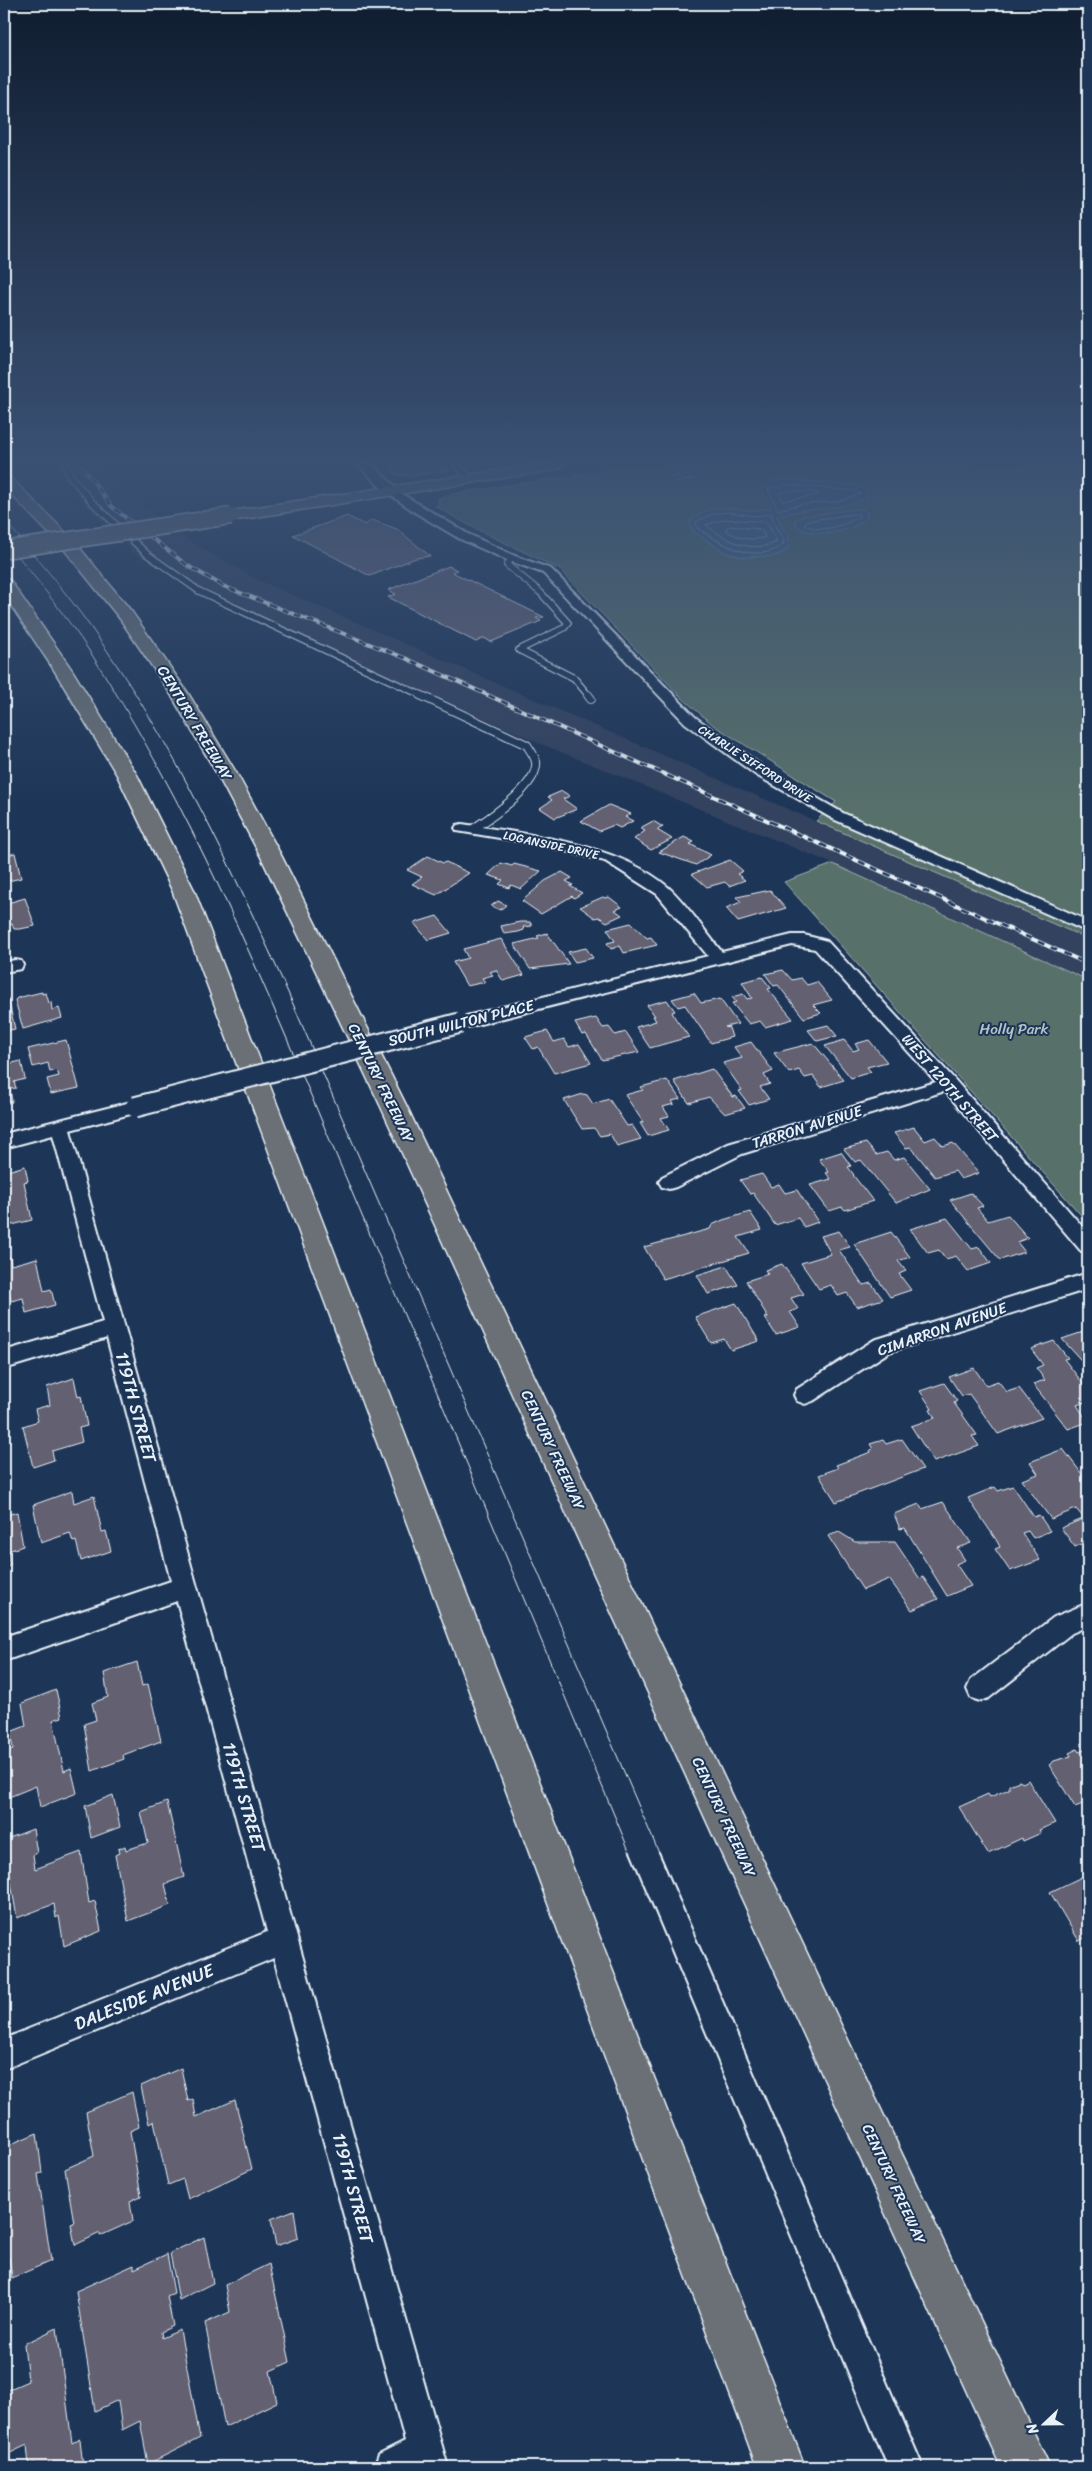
<svg xmlns="http://www.w3.org/2000/svg" width="1092" height="2471" font-family="Sriracha,sans-serif">
	<style>
		.built { fill: #32425f }
		.green { fill: #596f6a; stroke: #a0b0b1 }
		.water { fill: #426789; stroke: #849eb5 }
		.lines { fill: none; stroke-linecap: round; stroke-linejoin: round }
		.shore { stroke: #a6bacc; stroke-width: 1 }
		.building { fill: #646171; stroke: #e8f1f8 }
		.service-far1-casing { stroke: #e8f1f8; stroke-width: 8 }
		.service-casing { stroke: #e8f1f8; stroke-width: 10 }
		.minor-casing { stroke: #e8f1f8; stroke-width: 4 }
		.tertiary-casing { stroke: #e8f1f8; stroke-width: 4 }
		.primary-casing { stroke: #e8f1f8; stroke-width: 3 }
		.motorway-casing { stroke: #e8f1f8; stroke-width: 3 }
		.service-far1 { stroke: #1d3557; stroke-width: 5.5 }
		.service { stroke: #1d3557; stroke-width: 8 }
		.minor { fill: #1d3557; fill-rule: evenodd }
		.tertiary { fill: #1d3557; fill-rule: evenodd }
		.primary { fill: #6a7074; fill-rule: evenodd }
		.motorway { fill: #6a7074; fill-rule: evenodd }
		.tram-far1 { stroke: #e8f1f8; stroke-width: 1 }
		.tram { stroke: #e8f1f8; stroke-width: 2 }
		.rail-casing { stroke: #e8f1f8; stroke-width: 4 }
		.rail { stroke: #1d3557; stroke-width: 2.5; stroke-dasharray: 7; stroke-linecap: butt }
		.minor-bridge-casing { stroke: #e8f1f8; stroke-width: 23; stroke-linecap: butt }
		.primary-bridge-casing { stroke: #e8f1f8; stroke-width: 19; stroke-linecap: butt }
		.minor-bridge { stroke: #1d3557; stroke-width: 19 }
		.primary-bridge { stroke: #6a7074; stroke-width: 16 }
		.labels { text-anchor: middle; dominant-baseline: central; stroke-width: 4; stroke-linejoin: round; paint-order: stroke }
		.far-street-label { font-size: 12px; fill: #e8f1f8; stroke: #1d3557 }
		.street-label { font-size: 15px; fill: #e8f1f8; stroke: #1d3557 }
		.park-label { font-size: 15px; fill: #b6c4c6; stroke: #1d3557 }
		.near-street-label { font-size: 18px; fill: #e8f1f8; stroke: #1d3557 }
	</style>
	<rect width="100%" height="100%" fill="#1d3557"/>
	<filter id="ink" filterUnits="userSpaceOnUse"><feTurbulence type="fractalNoise" baseFrequency=".02" numOctaves="2"/><feDisplacementMap in="SourceGraphic" scale="10" xChannelSelector="R" yChannelSelector="G"/><feConvolveMatrix kernelMatrix="1 2 1 2 8 2 1 2 1" color-interpolation-filters="sRGB"/></filter>
	<g filter="url(#ink)">
		<polygon class="built" points="56,465 104,465 122,490 188,540 256,579 1088,939 1088,980 833,864 539,743 199,591 134,553 81,501"/>
		<g class="green">
			<polygon points="640,465 1088,465 1088,939 816,821 836,802 713,725 681,697 559,569 476,529 435,506 439,505 438,499 446,495"/>
			<polygon points="833,864 1088,980 1088,1223 784,882"/>
		</g>
		<g class="water">
			<path d="M 788,480 L 859,486 L 868,491 L 867,497 C 839,512 807,506 777,516 L 782,527 L 789,537 L 788,546 L 784,552 L 774,556 L 743,557 L 726,553 L 694,532 L 690,524 L 692,519 C 720,496 746,518 772,507 L 760,488 L 773,481 Z"/>
			<path d="M 855,509 L 862,509 L 867,513 L 867,518 C 848,533 819,539 797,527 L 795,520 L 805,516 Z"/>
		</g>
		<g class="lines">
			<g class="shore">
				<polygon points="788,485 857,491 860,494 837,502 802,504 778,510 768,489"/>
				<polygon points="789,491 817,492 819,495 782,501 779,493"/>
				<path d="M 727,512 L 756,516 L 771,514 L 777,530 L 784,539 L 783,545 C 754,565 722,544 697,528 L 696,522 L 713,514 Z"/>
				<path d="M 855,514 L 859,515 L 858,518 C 841,525 821,535 804,524 L 807,521 Z"/>
				<path d="M 726,519 L 767,522 L 777,542 C 751,554 727,541 706,525 Z"/>
				<path d="M 729,526 L 761,529 L 765,537 C 752,542 737,538 726,530 Z"/>
			</g>
		</g>
		<g class="building">
			<polygon points="395,465 446,465 450,470 410,476 396,474 389,466"/>
			<polygon points="687,475 693,479 678,482 672,477"/>
			<polygon points="347,516 365,525 372,520 397,529 430,556 416,558 370,576 293,535"/>
			<polygon points="449,566 457,570 452,572 544,617 536,618 541,621 491,642 484,638 476,642 388,597 396,594 388,590"/>
			<polygon points="562,791 570,796 563,799 577,809 555,818 540,808 552,800 548,797"/>
			<polygon points="609,805 631,814 625,817 633,821 620,828 614,825 599,831 581,821"/>
			<polygon points="653,821 663,827 657,830 672,839 651,850 634,839 645,831 640,828"/>
			<polygon points="684,837 694,842 690,844 711,855 696,865 659,852"/>
			<polygon points="15,853 21,878 4,882 4,856"/>
			<polygon points="428,856 443,863 446,862 469,873 436,895 412,884 422,877 407,870"/>
			<polygon points="730,860 743,871 737,874 745,880 729,886 725,882 707,887 692,874"/>
			<polygon points="501,863 512,866 514,864 541,871 521,889 511,885 509,888 499,884 503,880 488,875"/>
			<polygon points="562,872 572,878 566,881 573,885 570,886 582,893 574,898 572,896 541,914 522,901 545,881"/>
			<polygon points="770,890 786,908 738,922 726,908 741,902 737,897"/>
			<polygon points="603,897 605,898 609,897 622,907 615,910 622,915 607,922 599,917 595,918 580,907"/>
			<polygon points="25,898 35,926 20,929 14,929 12,924 4,925 4,904"/>
			<polygon points="498,901 506,905 500,910 491,906"/>
			<polygon points="437,916 451,933 428,940 414,923"/>
			<polygon points="520,922 530,922 532,926 523,927 524,930 518,932 504,934 501,926"/>
			<polygon points="631,923 647,938 651,937 657,945 624,953 620,946 611,949 607,943 615,941 607,929"/>
			<polygon points="547,933 569,964 530,969 514,944 539,938 537,936"/>
			<polygon points="501,939 524,975 503,981 496,970 490,972 493,975 482,978 485,982 467,986 453,962 468,958 463,949"/>
			<polygon points="586,948 593,958 575,962 568,952"/>
			<polygon points="783,970 792,980 801,978 807,985 817,982 832,1000 813,1005 821,1013 804,1018 778,985 774,986 765,974"/>
			<polygon points="762,977 771,988 768,989 793,1019 765,1027 760,1021 749,1024 732,1003 736,1002 732,997 743,994 747,999 752,998 742,982"/>
			<polygon points="42,992 42,994 46,993 49,1003 51,1002 52,1010 59,1008 62,1018 23,1029 15,1000 17,998"/>
			<polygon points="694,993 701,1003 720,999 738,1024 725,1027 729,1028 732,1037 711,1043 685,1005 678,1007 672,999"/>
			<polygon points="8,998 15,1029 4,1031 4,999"/>
			<polygon points="667,1000 675,1011 672,1012 675,1018 689,1037 650,1048 636,1027 656,1021 653,1016 655,1016 647,1005"/>
			<polygon points="596,1018 603,1028 609,1027 615,1035 626,1032 639,1052 602,1060 586,1034 582,1035 575,1023"/>
			<polygon points="828,1025 837,1036 817,1041 808,1030"/>
			<polygon points="547,1031 554,1042 564,1039 569,1047 579,1044 591,1063 554,1073 538,1047 533,1049 525,1037"/>
			<polygon points="66,1040 79,1088 51,1094 47,1079 59,1076 57,1070 50,1072 48,1063 33,1067 28,1049"/>
			<polygon points="844,1040 853,1051 859,1049 855,1044 869,1040 887,1062 867,1067 871,1072 851,1078 825,1046"/>
			<polygon points="751,1042 773,1071 764,1075 770,1084 760,1087 769,1099 749,1105 739,1091 742,1090 723,1063 742,1058 734,1047"/>
			<polygon points="813,1043 844,1080 821,1087 813,1076 805,1078 799,1070 789,1073 774,1053"/>
			<polygon points="21,1061 25,1079 14,1082 16,1088 10,1089 12,1102 4,1104 4,1065"/>
			<polygon points="712,1069 733,1097 736,1096 745,1108 725,1114 709,1097 689,1103 674,1081"/>
			<polygon points="667,1080 680,1099 672,1101 674,1104 663,1107 669,1116 661,1118 669,1130 648,1136 640,1123 643,1122 625,1095 643,1090 641,1087"/>
			<polygon points="583,1094 587,1095 593,1104 609,1099 627,1126 632,1125 641,1139 617,1146 610,1134 600,1136 594,1128 582,1129 564,1100"/>
			<polygon points="914,1127 925,1141 935,1137 943,1146 953,1143 979,1173 961,1179 955,1171 935,1177 911,1147 906,1148 894,1133"/>
			<polygon points="866,1143 876,1155 887,1152 894,1160 904,1157 930,1189 896,1203 861,1160 855,1162 844,1149"/>
			<polygon points="841,1152 851,1166 848,1167 854,1175 853,1175 873,1201 845,1210 842,1207 829,1211 810,1185 831,1179 826,1173 829,1172 819,1159"/>
			<polygon points="25,1166 28,1181 24,1182 32,1220 4,1227 4,1229 4,1172"/>
			<polygon points="762,1174 771,1187 779,1184 785,1193 797,1190 818,1222 804,1227 798,1218 775,1225 753,1193 750,1194 740,1180"/>
			<polygon points="971,1193 983,1206 977,1208 988,1221 1008,1215 1028,1238 1017,1242 1025,1252 1000,1260 950,1200"/>
			<polygon points="750,1212 762,1230 738,1237 749,1253 663,1279 644,1247 710,1229 712,1225 723,1220"/>
			<polygon points="947,1218 972,1249 979,1247 991,1263 968,1271 956,1256 946,1259 939,1250 928,1253 910,1229"/>
			<polygon points="839,1231 850,1247 839,1250 863,1285 871,1283 883,1299 857,1307 847,1293 838,1296 831,1285 819,1289 801,1263 831,1254 821,1236"/>
			<polygon points="891,1232 910,1257 898,1261 906,1271 899,1274 911,1290 890,1297 854,1244"/>
			<polygon points="10,1257 11,1265 37,1258 44,1291 51,1289 55,1305 26,1313 23,1298 11,1301 9,1292 4,1293 4,1259"/>
			<polygon points="782,1264 804,1294 791,1298 798,1309 790,1312 800,1327 776,1335 765,1318 768,1317 746,1281 768,1274 765,1270"/>
			<polygon points="726,1266 738,1285 708,1294 697,1275"/>
			<polygon points="736,1303 759,1341 731,1350 724,1339 711,1343 695,1317"/>
			<polygon points="1083,1332 1088,1338 1088,1368 1062,1339"/>
			<polygon points="1054,1341 1068,1358 1064,1359 1088,1390 1088,1401 1077,1405 1088,1422 1068,1429 1033,1384 1045,1380 1036,1368 1043,1365 1031,1349"/>
			<polygon points="974,1368 986,1385 998,1381 1007,1392 1019,1388 1042,1418 998,1434 969,1394 962,1396 949,1377"/>
			<polygon points="74,1378 78,1397 81,1396 87,1426 79,1428 82,1442 52,1451 54,1460 33,1467 23,1426 38,1421 35,1409 50,1405 47,1387"/>
			<polygon points="944,1383 957,1401 954,1403 977,1435 972,1436 979,1446 934,1462 911,1426 935,1418 930,1410 932,1409 920,1391"/>
			<polygon points="902,1439 923,1469 836,1502 819,1475 838,1468 836,1465 871,1452 870,1450 873,1449 870,1444 883,1440 886,1444"/>
			<polygon points="1063,1449 1088,1482 1088,1520 1086,1517 1084,1518 1076,1509 1051,1519 1022,1480 1038,1474 1030,1462"/>
			<polygon points="1013,1486 1034,1517 1039,1515 1050,1531 1033,1538 1028,1531 1022,1533 1040,1560 1010,1571 995,1549 1000,1547 997,1541 968,1498 995,1487 998,1491"/>
			<polygon points="72,1491 74,1503 94,1496 102,1532 106,1531 111,1551 81,1561 76,1541 73,1542 70,1533 41,1543 33,1505"/>
			<polygon points="943,1502 971,1543 957,1548 965,1560 956,1564 971,1586 947,1596 905,1528 900,1529 894,1514 919,1504 922,1509"/>
			<polygon points="17,1512 23,1546 8,1551 10,1565 4,1567 4,1516"/>
			<polygon points="1085,1518 1088,1522 1088,1541 1075,1547 1061,1528"/>
			<polygon points="839,1532 855,1542 895,1542 920,1579 923,1577 938,1599 912,1610 889,1579 863,1590 828,1536"/>
			<polygon points="137,1662 142,1686 148,1684 161,1741 123,1755 124,1759 92,1771 84,1724 96,1720 92,1703 108,1697 104,1673"/>
			<polygon points="56,1690 62,1717 53,1720 64,1771 71,1768 77,1793 40,1807 36,1786 4,1799 4,1752 13,1749 10,1732 26,1726 22,1703"/>
			<polygon points="1088,1745 1088,1802 1075,1807 1049,1765 1054,1761 1071,1756 1069,1753 1077,1749 1079,1752 1087,1749 1085,1746"/>
			<polygon points="1028,1780 1055,1823 1039,1830 1041,1833 1023,1841 1022,1838 988,1854 959,1807 988,1794 990,1797 1009,1789 1009,1785 1019,1781 1023,1783"/>
			<polygon points="113,1795 120,1827 91,1838 85,1806"/>
			<polygon points="167,1802 184,1877 165,1884 170,1905 128,1921 115,1855 119,1853 118,1849 125,1846 126,1850 148,1843 141,1812"/>
			<polygon points="33,1829 37,1853 33,1855 35,1869 81,1852 89,1903 95,1901 101,1931 64,1946 59,1916 56,1918 54,1904 17,1918 8,1865 4,1867 4,1840"/>
			<polygon points="1088,1874 1088,1936 1079,1941 1050,1892"/>
			<polygon points="181,2068 188,2101 193,2099 196,2117 235,2100 252,2169 188,2199 183,2179 168,2185 154,2121 149,2124 141,2086"/>
			<polygon points="132,2092 139,2127 130,2131 141,2196 130,2201 133,2221 100,2236 100,2233 75,2245 71,2224 74,2223 65,2169 94,2156 86,2112"/>
			<polygon points="37,2133 42,2173 38,2174 51,2261 12,2278 9,2257 4,2259 4,2147"/>
			<polygon points="294,2210 298,2238 276,2246 271,2219"/>
			<polygon points="204,2237 213,2283 179,2300 170,2253"/>
			<polygon points="167,2254 174,2293 167,2296 173,2326 161,2332 162,2338 180,2330 200,2438 148,2464 140,2421 122,2430 118,2400 95,2411 76,2291 134,2265 134,2269"/>
			<polygon points="269,2264 290,2362 270,2371 277,2402 225,2427 205,2323 230,2312 225,2285"/>
			<polygon points="57,2328 72,2443 80,2439 83,2467 35,2467 34,2463 29,2466 27,2445 4,2456 4,2381 5,2391 28,2381 24,2344"/>
		</g>
		<g class="lines">
			<defs>
				<g id="service-far1">
					<polyline points="65,465 71,477 92,502 147,554 199,591 423,696"/>
					<polyline points="457,465 470,479"/>
					<polyline points="512,558 507,565 540,592 568,623 564,628 519,650 574,678 589,696"/>
				</g>
				<g id="service">
					<path d="M 420,695 L 527,745 C 530,750 535,756 536,762 C 539,785 490,818 473,829"/>
					<polyline points="588,695 591,699"/>
				</g>
				<g id="minor">
					<polygon points="392,488 468,534 515,556 551,569 695,717 766,769 843,813 1088,921 1088,932 833,819 756,775 685,723 543,573 507,560 460,539 416,513 388,493 387,491"/>
					<path d="M 462,824 C 530,835 614,842 668,887 C 685,902 707,934 722,952 L 792,935 L 804,935 L 827,941 L 955,1080 L 1088,1233 L 1088,1253 L 1081,1251 L 945,1091 L 742,1154 L 676,1187 L 669,1189 L 662,1187 L 659,1182 L 662,1177 L 728,1144 L 936,1082 L 815,949 L 792,945 L 460,1029 L 454,1027 L 451,1023 L 454,1019 L 708,956 L 657,894 L 605,861 L 542,845 L 457,831 L 455,828 L 457,825 Z"/>
					<polygon points="15,960 21,961 23,965 21,969 4,972 4,962"/>
					<polygon points="135,1101 142,1103 144,1107 142,1111 70,1130 197,1587 448,2467 374,2467 379,2454 405,2441 274,1958 4,2069 4,2039 267,1932 177,1601 4,1661 4,1637 171,1581 107,1338 4,1369 4,1351 103,1322 53,1135 4,1148 4,1134"/>
					<polygon points="1088,1273 1088,1289 889,1352 813,1401 805,1404 797,1401 794,1395 797,1389 874,1340"/>
					<polygon points="1088,1603 1088,1626 1072,1633 989,1698 980,1701 971,1698 967,1689 971,1680 1054,1617"/>
				</g>
				<polygon id="tertiary" points="359,465 372,465 397,488 399,491 397,494 387,494"/>
				<polygon id="primary" points="533,465 565,465 558,469 231,521 223,516 231,511"/>
				<g id="motorway">
					<polygon points="4,475 9,476 74,541 132,612 188,693 237,774 282,857 407,1107 1050,2467 1001,2467 381,1107 261,857 217,774 170,693 120,619 63,548 4,487"/>
					<polygon points="4,578 10,580 72,670 137,775 194,890 805,2467 757,2467 172,890 117,775 54,670 4,595"/>
				</g>
			</defs>
			<use href="#service-far1" class="service-far1-casing"/>
			<use href="#service" class="service-casing"/>
			<use href="#minor" class="minor-casing"/>
			<use href="#tertiary" class="tertiary-casing"/>
			<use href="#primary" class="primary-casing"/>
			<use href="#motorway" class="motorway-casing"/>
			<use href="#service-far1" class="service-far1"/>
			<use href="#service" class="service"/>
			<use href="#minor" class="minor"/>
			<use href="#tertiary" class="tertiary"/>
			<use href="#primary" class="primary"/>
			<use href="#motorway" class="motorway"/>
			<g class="tram-far1">
				<path d="M 4,520 C 35,555 65,591 92,629 C 173,742 233,870 290,997 L 659,1853"/>
				<path d="M 4,538 C 38,582 75,626 104,674 C 206,836 276,1014 351,1190 C 445,1410 538,1632 630,1853"/>
			</g>
			<g class="tram">
				<polyline points="630,1852 887,2467"/>
				<polyline points="659,1852 924,2467"/>
			</g>
			<defs>
				<polyline id="rail" points="81,465 112,507 188,566 223,586 405,658 1088,964"/>
			</defs>
			<use href="#rail" class="rail-casing"/>
			<use href="#rail" class="rail"/>
			<defs>
				<polyline id="minor-bridge" points="135,1107 460,1023"/>
				<polyline id="primary-bridge" points="4,550 231,516"/>
			</defs>
			<use href="#minor-bridge" class="minor-bridge-casing"/>
			<use href="#primary-bridge" class="primary-bridge-casing"/>
			<use href="#minor-bridge" class="minor-bridge"/>
			<use href="#primary-bridge" class="primary-bridge"/>
		</g>
	</g>
	<linearGradient id="sky" x2="0" y2="1"><stop stop-color="#101d30"/><stop offset="0.57" stop-color="#3a5174"/><stop offset="1" stop-color="#3a5174" stop-opacity="0"/></linearGradient>
	<rect width="1092" height="810" fill="url(#sky)"/>
	<g class="labels">
		<g class="far-street-label">
			<text transform="translate(755 764) rotate(33)">CHARLIE SIFFORD DRIVE</text>
			<text transform="translate(551 845) rotate(12)">LOGANSIDE DRIVE</text>
		</g>
		<g class="street-label">
			<text transform="translate(195 723) rotate(59)">CENTURY FREEWAY</text>
			<text transform="translate(461 1023) rotate(-14)">SOUTH WILTON PLACE</text>
			<text transform="translate(381 1083) rotate(64)">CENTURY FREEWAY</text>
			<text transform="translate(950 1088) rotate(49)">WEST 120TH STREET</text>
			<text transform="translate(807 1127) rotate(-17)">TARRON AVENUE</text>
			<text transform="translate(942 1329) rotate(-19)">CIMARRON AVENUE</text>
			<text transform="translate(553 1450) rotate(65)">CENTURY FREEWAY</text>
			<text transform="translate(724 1817) rotate(65)">CENTURY FREEWAY</text>
			<text transform="translate(894 2184) rotate(65)">CENTURY FREEWAY</text>
		</g>
		<g class="park-label">
			<text x="1014" y="1029">Holly Park</text>
		</g>
		<g class="near-street-label">
			<text transform="translate(136 1407) rotate(75)">119TH STREET</text>
			<text transform="translate(244 1797) rotate(74)">119TH STREET</text>
			<text transform="translate(144 1997) rotate(-22)">DALESIDE AVENUE</text>
			<text transform="translate(353 2188) rotate(75)">119TH STREET</text>
		</g>
	</g>
	<rect width="1092" height="2471" fill="none" stroke="#1d3557" stroke-width="20"/>
	<rect x="10" y="10" width="1072" height="2451" fill="none" stroke="#e8f1f8" stroke-width="2" filter="url(#ink)"/>
	<g transform="translate(1044 2424) rotate(248)" stroke="#1d3557" stroke-width="4" paint-order="stroke">
	<path d="M0-4L9 19L0 12L-9 19Z" fill="#e8f1f8"/>
	<text y="-8" font-size="14" font-weight="bold" text-anchor="middle" fill="#e8f1f8">N</text>
	</g>
</svg>
